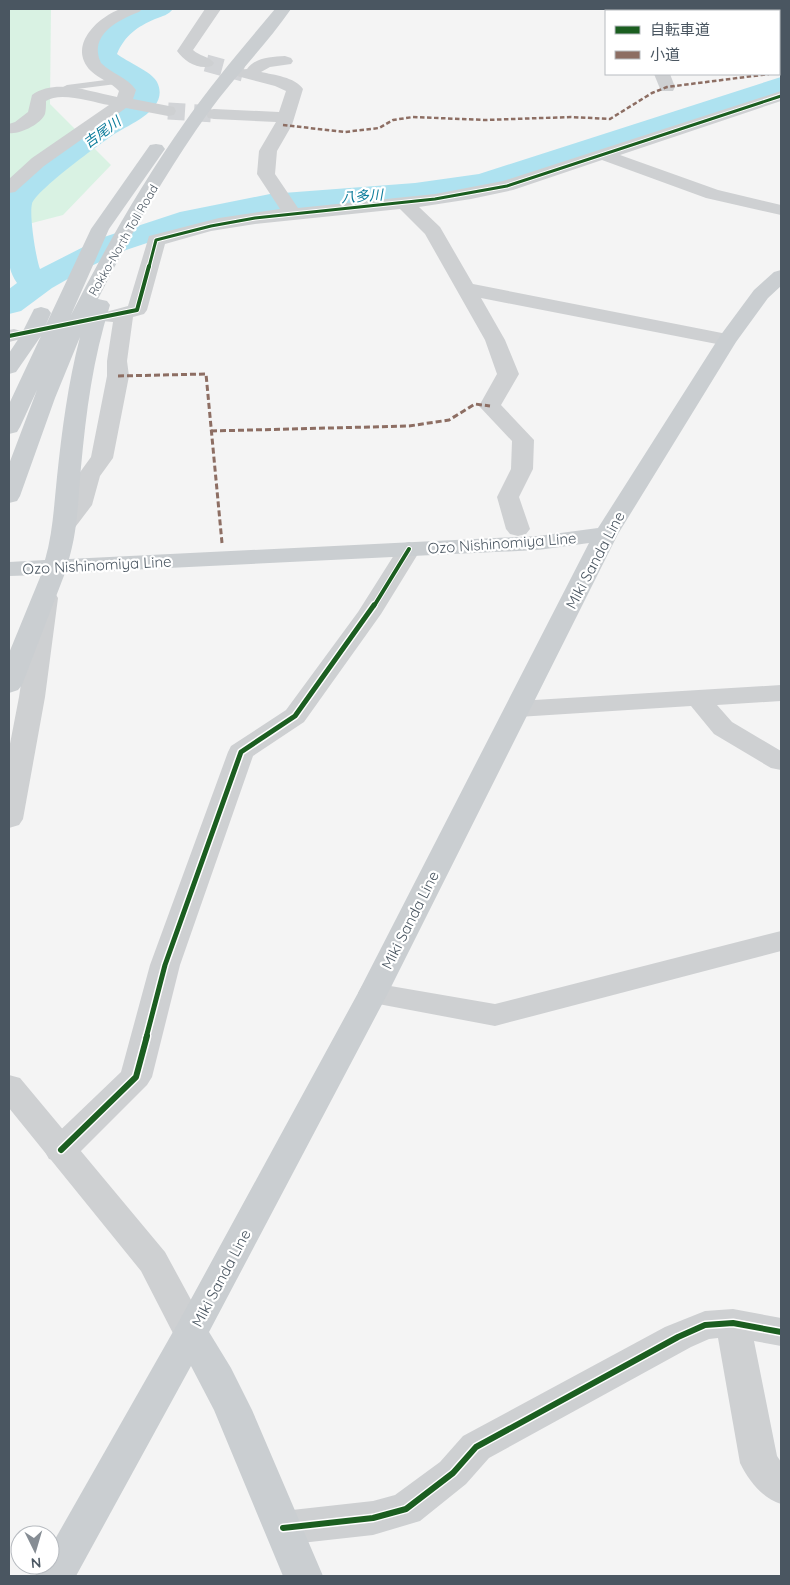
<svg xmlns="http://www.w3.org/2000/svg" width="790" height="1585" font-family="Quicksand,'Noto Sans JP',sans-serif">
	<style>
		.green { fill: #d9f2e3 }
		.lines { fill: none; stroke-linecap: round; stroke-linejoin: round }
		.river { fill: #aee2f0; fill-rule: evenodd }
		.minor-tunnel { stroke: #d2d4d7; stroke-width: 17; stroke-dasharray: 17 9; stroke-linecap: butt }
		.service { fill: #ced0d2; fill-rule: evenodd }
		.minor { fill: #ced0d2; fill-rule: evenodd }
		.tertiary { fill: #ced0d2; fill-rule: evenodd }
		.primary { fill: #caced1; fill-rule: evenodd }
		.quiet-far1 { stroke: #8d6e63; stroke-width: 2.5; stroke-dasharray: 4.5 2.5; stroke-linecap: butt }
		.quiet { stroke: #8d6e63; stroke-width: 3; stroke-dasharray: 6 3; stroke-linecap: butt }
		.cycleway-far3-casing { stroke: #fff; stroke-width: 5 }
		.cycleway-far2-casing { stroke: #fff; stroke-width: 6 }
		.cycleway-far1-casing { stroke: #fff; stroke-width: 8 }
		.cycleway-casing { stroke: #fff; stroke-width: 9 }
		.cycleway-far3 { stroke: #1b5e20; stroke-width: 3 }
		.cycleway-far2 { stroke: #1b5e20; stroke-width: 4 }
		.cycleway-far1 { stroke: #1b5e20; stroke-width: 5 }
		.cycleway { stroke: #1b5e20; stroke-width: 6 }
		.labels { text-anchor: middle; dominant-baseline: central; stroke-width: 4.5; stroke-linejoin: round; paint-order: stroke }
		.far-street-label { font-size: 12px; fill: #4a5661; stroke: #fff }
		.far-water-label { font-size: 14px; font-style: italic; fill: #0c7c9b; stroke: #fff }
		.street-label { font-size: 15px; fill: #4a5661; stroke: #fff }
	</style>
	<rect width="100%" height="100%" fill="#f4f4f4"/>
	<polygon class="green" points="9,9 51,9 50,104 111,165 63,215 9,229"/>
	<g class="lines">
		<path class="river" d="M 137,9 L 173,9 C 168,15 163,16 155,19 C 137,27 125,35 117,54 C 127,62 151,71 157,82 C 170,108 132,123 116,133 C 101,143 36,190 32,204 C 29,215 36,259 40,269 L 101,238 L 180,212 L 270,194 L 415,183 L 479,174 L 781,77 L 781,94 L 542,174 L 479,192 L 415,201 L 270,212 L 198,226 L 123,251 L 87,268 L 52,288 L 21,311 L 9,314 L 9,289 L 17,283 C 6,267 9,255 9,236 C 9,226 6,203 9,194 C 18,168 107,119 131,98 L 131,87 L 103,69 L 90,55 C 101,32 113,18 137,9 Z"/>
		<g class="minor-tunnel">
			<polyline points="206,63 243,73"/>
			<polyline points="168,111 214,114"/>
		</g>
		<polygon class="service" points="121,78 124,79 124,83 69,90 60,94 55,91 67,85"/>
		<g class="minor">
			<path d="M 120,9 L 142,9 L 139,12 C 118,20 88,35 101,63 C 112,74 127,77 136,90 L 133,99 L 174,107 L 176,111 L 174,115 L 168,116 L 126,108 L 44,166 L 15,192 L 9,193 L 9,179 L 32,158 L 109,105 C 92,102 60,91 46,101 C 46,105 46,110 45,114 C 41,124 19,135 9,133 L 9,124 L 15,122 L 28,112 L 32,95 C 56,78 90,92 117,97 L 119,91 C 111,82 99,79 91,71 C 67,46 97,18 120,9 Z"/>
			<path d="M 205,9 L 221,9 L 193,50 C 199,56 209,56 214,63 L 212,66 C 198,70 185,62 177,51 Z"/>
			<polygon points="734,9 750,9 751,11 735,11"/>
			<path d="M 285,56 L 291,58 L 293,61 L 291,64 L 270,67 L 261,72 C 274,75 295,77 303,89 L 292,125 L 277,151 L 275,174 L 298,208 L 435,194 L 503,181 L 781,91 L 781,101 L 620,155 L 718,190 L 781,205 L 781,215 L 706,198 L 602,160 L 513,190 L 471,199 L 419,207 L 440,227 L 473,284 L 727,334 L 734,336 L 737,340 L 734,344 L 727,346 L 481,298 L 505,340 L 519,374 L 501,405 L 534,440 L 533,469 L 519,497 L 530,529 L 526,534 L 518,536 L 510,534 L 506,529 L 497,497 L 511,469 L 512,441 L 479,406 L 497,374 L 485,340 L 425,234 L 400,209 L 255,224 L 211,231 L 165,244 L 147,310 L 144,314 L 133,317 L 127,361 L 129,376 L 113,458 L 100,476 L 92,505 L 73,530 L 65,532 L 57,530 L 53,525 L 69,504 L 78,475 L 91,457 L 107,376 L 107,361 L 113,322 L 102,321 L 99,317 L 102,313 L 128,306 L 149,236 L 219,218 L 280,209 L 257,174 L 259,151 L 276,122 L 214,119 L 208,118 L 206,114 L 208,110 L 214,109 L 279,112 L 286,91 L 275,86 L 237,76 L 235,73 L 237,70 L 247,69 C 256,57 271,57 285,56 Z"/>
			<polygon points="779,57 781,58 781,68 779,67"/>
			<polygon points="654,74 670,74 675,87 673,91 661,91"/>
			<polygon points="14,329 21,331 24,335 21,339 9,342 9,330"/>
			<polygon points="409,542 417,544 421,549 381,614 304,722 253,756 180,965 152,1077 147,1085 73,1159 61,1162 49,1159 44,1150 49,1141 121,1072 150,965 228,752 231,746 286,710 358,612 401,544"/>
			<polygon points="46,591 55,593 58,598 45,697 23,819 19,825 9,828 9,749 19,697 34,598 37,593"/>
			<polygon points="781,685 781,701 717,705 732,722 781,751 781,770 771,768 714,734 691,706 518,717 509,715 505,709 509,703 518,701"/>
			<polygon points="781,931 781,951 495,1026 373,1003 362,1000 358,993 362,986 373,983 495,1004"/>
			<path d="M 733,1309 L 781,1318 L 781,1346 L 754,1341 L 777,1456 L 781,1462 L 781,1504 C 762,1498 749,1481 740,1463 L 718,1338 L 709,1339 L 691,1347 L 489,1458 L 466,1484 L 420,1521 L 373,1535 L 283,1545 L 269,1540 L 264,1528 L 269,1516 L 283,1511 L 373,1501 L 395,1495 L 440,1462 L 463,1436 L 665,1327 L 705,1311 Z"/>
		</g>
		<polygon class="tertiary" points="9,1075 20,1078 165,1252 209,1333 204,1343 191,1347 178,1343 141,1271 9,1108"/>
		<path class="primary" d="M 275,9 L 291,9 C 266,45 234,77 208,113 C 166,172 130,235 98,299 L 107,301 L 110,305 C 93,358 86,412 81,467 C 78,499 78,528 69,559 L 538,536 L 598,528 L 720,336 L 754,290 L 774,272 L 781,270 L 781,286 L 768,298 L 736,342 L 618,534 L 388,993 L 209,1332 L 231,1368 L 252,1410 L 323,1576 L 283,1576 L 214,1410 L 191,1366 L 76,1576 L 35,1576 L 40,1565 L 50,1565 L 50,1548 L 178,1323 L 358,993 L 589,543 L 538,550 L 65,573 L 22,685 L 18,690 L 9,693 L 9,653 L 41,575 L 9,576 L 9,562 L 45,560 C 53,532 54,505 57,477 C 62,430 68,383 80,337 L 55,398 L 20,496 L 17,501 L 9,503 L 9,464 L 37,390 L 20,427 L 17,432 L 9,434 L 9,404 L 41,336 L 16,372 L 9,374 L 9,353 L 21,335 L 34,309 L 41,307 L 48,309 L 51,313 L 44,329 L 91,229 L 150,145 L 156,144 L 162,145 L 165,149 L 109,229 L 71,315 C 105,248 142,183 185,122 C 213,82 244,46 275,9 Z"/>
		<g class="quiet-far1">
			<polyline points="779,72 781,72"/>
			<polyline points="283,125 345,132 379,128 393,120 413,117 485,120 571,117 610,119 652,93 667,87 769,74"/>
		</g>
		<g class="quiet">
			<polyline points="118,376 206,374 222,543"/>
			<polyline points="211,431 409,426 449,420 475,404 490,406"/>
		</g>
		<defs>
			<polyline id="cycleway-far3" points="149,267 156,240 211,226 255,218 435,199 507,186 781,96"/>
			<g id="cycleway-far2">
				<polyline points="9,336 137,310 149,266"/>
				<polyline points="374,606 409,549"/>
			</g>
			<polyline id="cycleway-far1" points="146,1038 165,965 241,752 295,716 374,605"/>
			<g id="cycleway">
				<polyline points="61,1150 136,1077 147,1036"/>
				<polyline points="283,1528 373,1518 406,1509 453,1473 476,1447 678,1337 705,1325 733,1323 781,1332"/>
			</g>
		</defs>
		<use href="#cycleway-far3" class="cycleway-far3-casing"/>
		<use href="#cycleway-far2" class="cycleway-far2-casing"/>
		<use href="#cycleway-far1" class="cycleway-far1-casing"/>
		<use href="#cycleway" class="cycleway-casing"/>
		<use href="#cycleway-far3" class="cycleway-far3"/>
		<use href="#cycleway-far2" class="cycleway-far2"/>
		<use href="#cycleway-far1" class="cycleway-far1"/>
		<use href="#cycleway" class="cycleway"/>
	</g>
	<g class="labels">
		<g class="far-street-label">
			<text transform="translate(123 240) rotate(-60)">Rokko-North Toll Road</text>
		</g>
		<g class="far-water-label">
			<text transform="translate(102 132) rotate(-36)">吉尾川</text>
			<text transform="translate(362 196) rotate(-4)">八多川</text>
		</g>
		<g class="street-label">
			<text transform="translate(502 543) rotate(-4)">Ozo Nishinomiya Line</text>
			<text transform="translate(595 560) rotate(-62)">Miki Sanda Line</text>
			<text transform="translate(97 565) rotate(-3)">Ozo Nishinomiya Line</text>
			<text transform="translate(410 920) rotate(-63)">Miki Sanda Line</text>
			<text transform="translate(221 1278) rotate(-62)">Miki Sanda Line</text>
		</g>
	</g>
	<rect width="790" height="1585" fill="none" stroke="#4a5661" stroke-width="20"/>
	<rect x="605" y="10" width="175" height="65" fill="#ffffff" stroke="#b7bbc0"/>
	<rect x="615" y="26" width="25" height="8" fill="#1b5e20" stroke="#b7bbc0"/>
	<text x="650" y="35" font-size="15" fill="#4a5661">自転車道</text>
	<rect x="615" y="51" width="25" height="8" fill="#8d6e63" stroke="#b7bbc0"/>
	<text x="650" y="60" font-size="15" fill="#4a5661">小道</text>
	<g transform="translate(35 1550) rotate(175)"><circle r="24" fill="#ffffff" stroke="#b7bbc0"/>
	<path d="M0-4L9 19L0 12L-9 19Z" fill="#868d94"/>
	<text y="-8" font-size="14" font-weight="bold" text-anchor="middle" fill="#4a5661">N</text>
	</g>
</svg>
